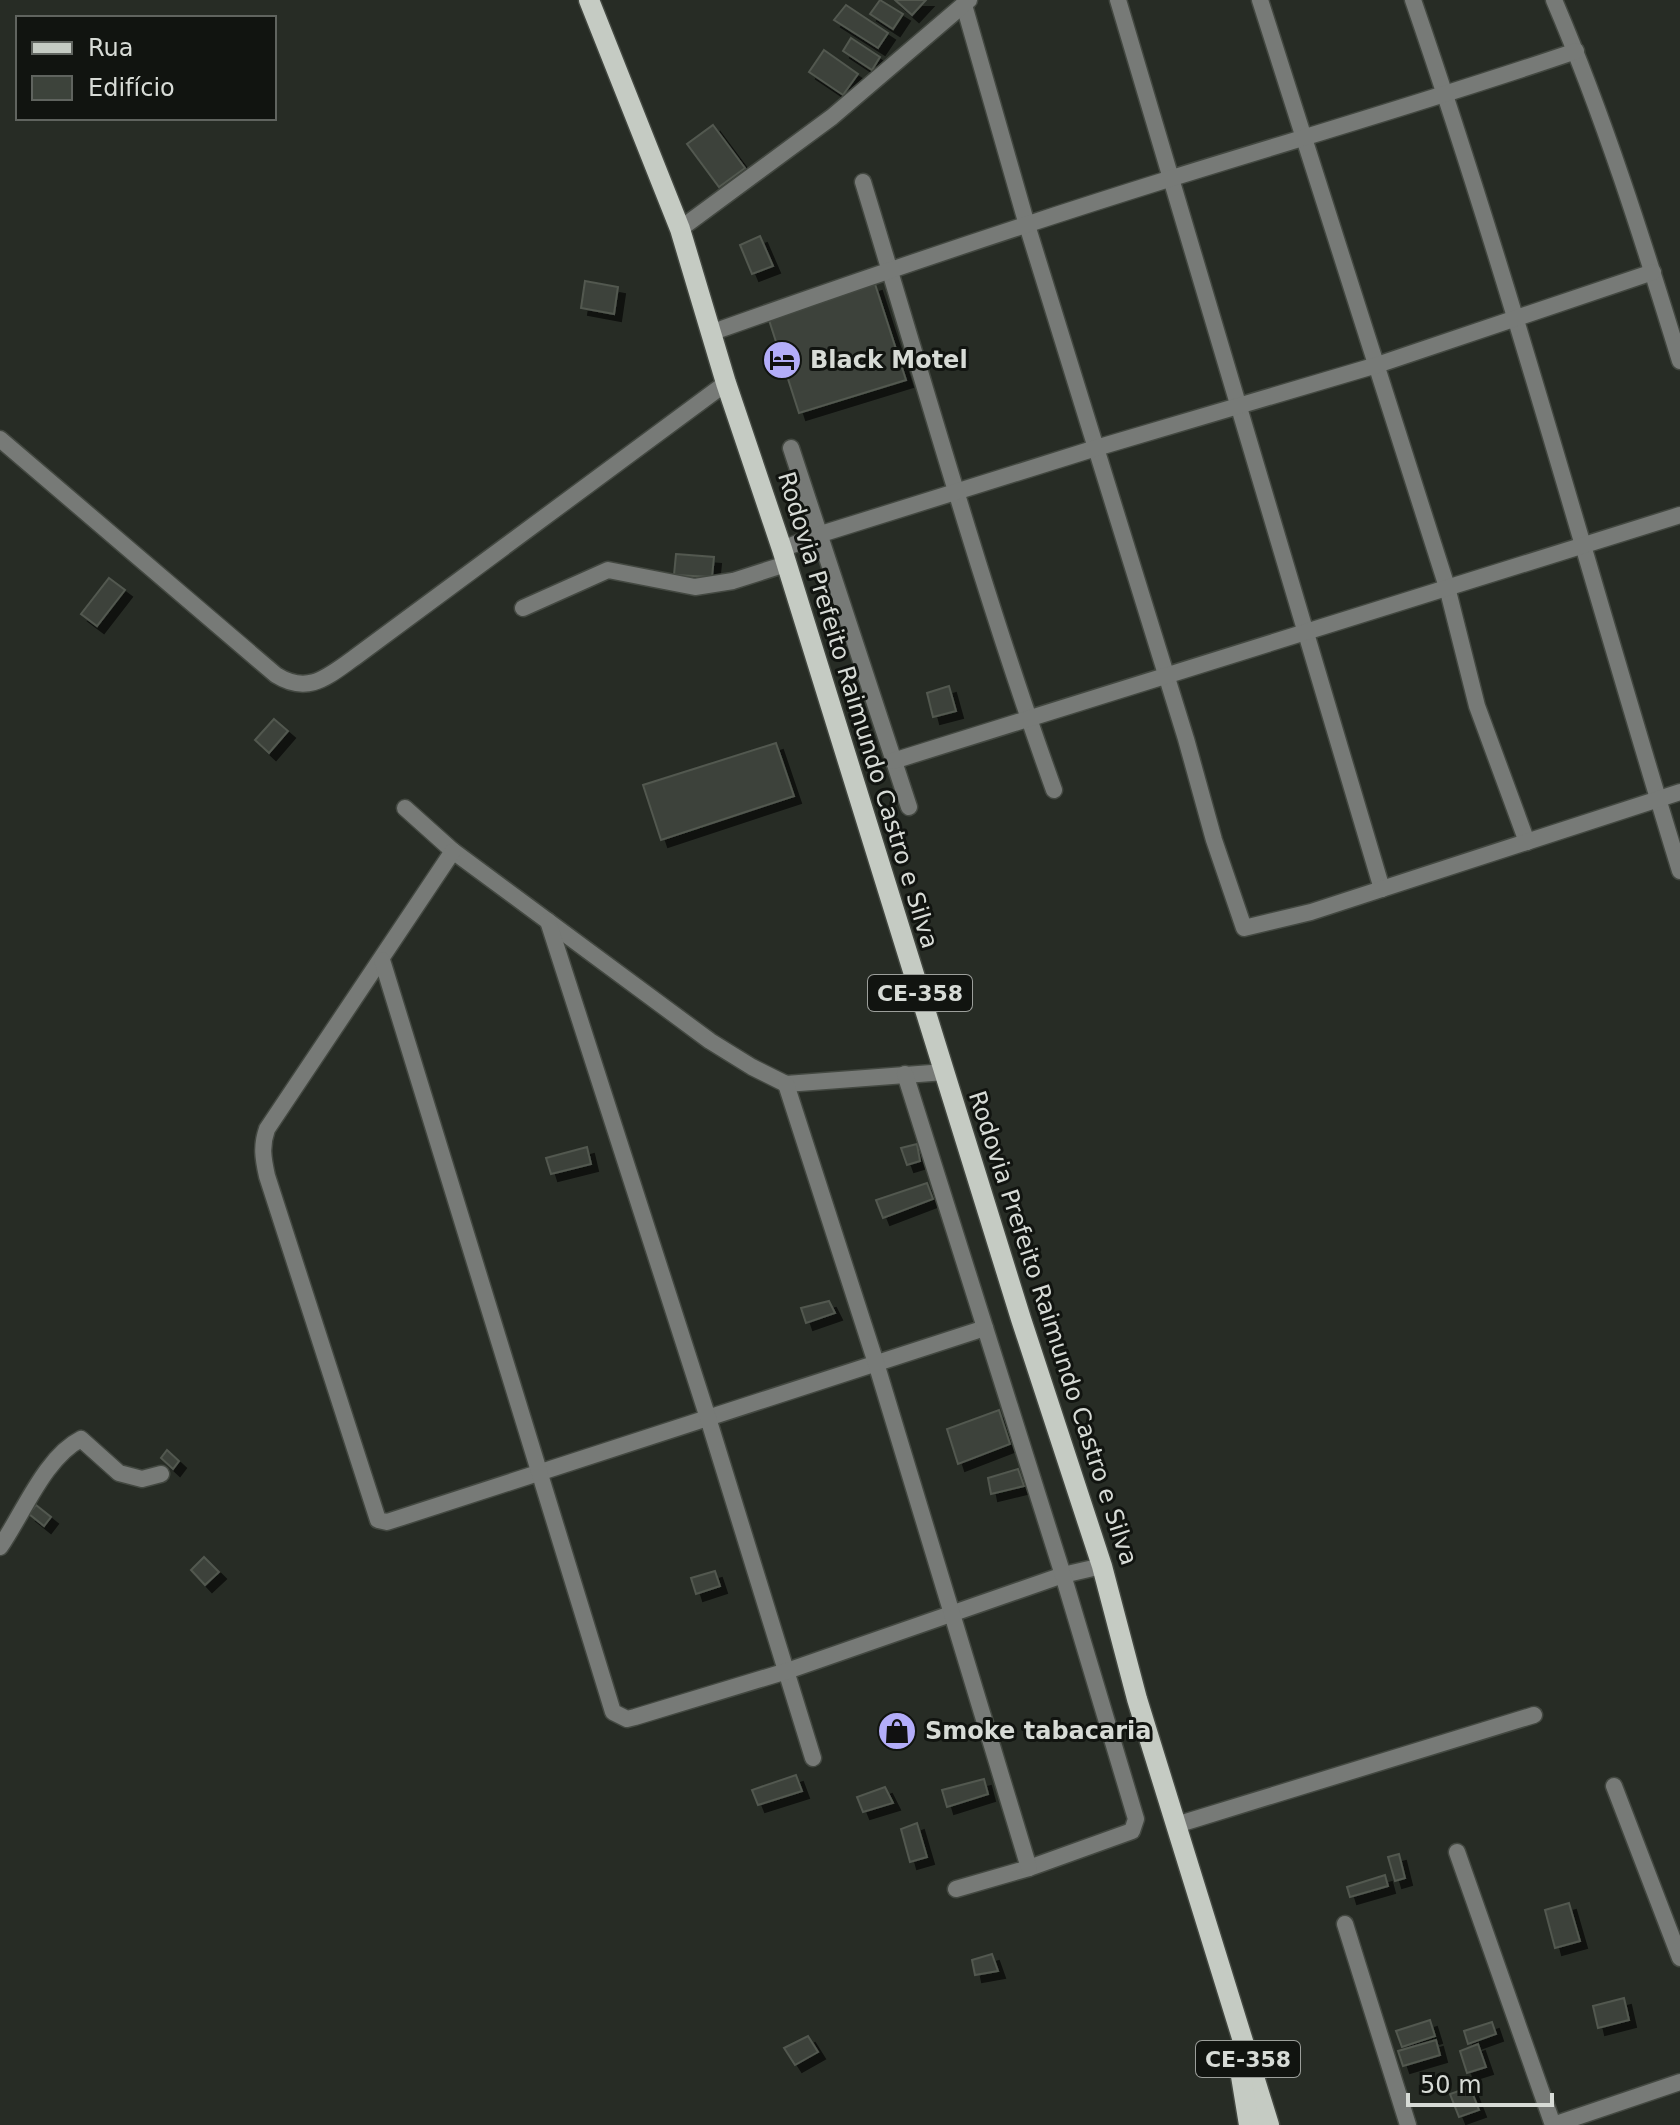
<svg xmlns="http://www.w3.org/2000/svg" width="1680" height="2125" font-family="'DejaVu Sans',sans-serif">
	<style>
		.building { fill: #3d433b; stroke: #525850; stroke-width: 2; filter: url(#shadow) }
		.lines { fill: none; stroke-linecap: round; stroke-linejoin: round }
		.minor-casing { stroke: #434841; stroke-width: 19 }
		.tertiary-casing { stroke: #434841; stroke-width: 19 }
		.primary-casing { stroke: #434841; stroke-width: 23 }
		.minor { stroke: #777a77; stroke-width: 16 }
		.tertiary { stroke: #777a77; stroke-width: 16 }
		.primary { stroke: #c5cbc3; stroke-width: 20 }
		.labels { text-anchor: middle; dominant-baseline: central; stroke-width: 6; stroke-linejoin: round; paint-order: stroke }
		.shield { fill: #111410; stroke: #9c9f9b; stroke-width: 2 }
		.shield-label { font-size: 22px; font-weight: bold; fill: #d7dbd6 }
		.poi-label { font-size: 24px; font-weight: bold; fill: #d7dbd6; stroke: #111410; text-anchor: start }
		.street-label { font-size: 24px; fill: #d7dbd6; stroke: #111410 }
	</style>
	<defs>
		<filter id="shadow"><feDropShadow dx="7" dy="7" stdDeviation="0" flood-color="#0009"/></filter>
	</defs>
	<rect width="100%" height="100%" fill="#272c25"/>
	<g class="building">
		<polygon points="880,0 903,14 893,29 870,14"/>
		<polygon points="895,0 926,0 912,15"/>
		<polygon points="846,5 888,33 878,48 834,20"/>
		<polygon points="851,38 880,57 872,70 843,51"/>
		<polygon points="824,50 858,74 843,95 809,72"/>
		<polygon points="713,125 745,168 719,187 687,144"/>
		<polygon points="760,236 773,266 752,274 740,245"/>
		<polygon points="585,281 618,287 614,314 581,308"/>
		<polygon points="875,284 906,380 799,413 768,317"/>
		<polygon points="676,554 714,557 712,577 674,575"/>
		<polygon points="109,578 125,590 97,626 81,614"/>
		<polygon points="949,686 956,711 933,717 927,693"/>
		<polygon points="274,719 288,731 269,753 255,740"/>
		<polygon points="776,743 794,796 661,840 643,785"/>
		<polygon points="917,1144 920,1161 907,1165 901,1148"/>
		<polygon points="587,1147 591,1164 551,1174 546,1158"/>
		<polygon points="927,1183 933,1199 883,1218 876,1200"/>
		<polygon points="829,1301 835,1313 806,1323 801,1308"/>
		<polygon points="999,1410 1010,1444 958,1464 947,1429"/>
		<polygon points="167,1450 179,1461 173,1469 161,1458"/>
		<polygon points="1018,1469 1024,1486 991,1494 988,1478"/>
		<polygon points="36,1505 51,1517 44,1526 29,1514"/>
		<polygon points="204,1557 219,1572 205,1585 191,1570"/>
		<polygon points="715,1571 720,1586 696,1594 691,1578"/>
		<polygon points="796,1775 802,1791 758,1805 752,1790"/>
		<polygon points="984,1779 988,1794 947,1807 942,1790"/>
		<polygon points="885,1787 893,1803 863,1812 857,1797"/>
		<polygon points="917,1823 927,1857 910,1862 901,1829"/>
		<polygon points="1399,1854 1405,1878 1395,1881 1388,1857"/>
		<polygon points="1385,1875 1388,1886 1350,1897 1347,1887"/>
		<polygon points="1569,1903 1580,1941 1555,1948 1545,1910"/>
		<polygon points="992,1954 998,1971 975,1975 972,1960"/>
		<polygon points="1624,1998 1629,2020 1598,2028 1593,2006"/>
		<polygon points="1430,2020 1435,2036 1402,2047 1396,2031"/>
		<polygon points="1492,2022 1496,2034 1468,2044 1464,2031"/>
		<polygon points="808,2036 818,2052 795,2065 784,2048"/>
		<polygon points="1436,2040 1440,2055 1403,2066 1398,2051"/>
		<polygon points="1478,2044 1486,2067 1467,2073 1460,2051"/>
		<polygon points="1470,2087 1479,2110 1459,2117 1450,2094"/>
	</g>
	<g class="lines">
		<defs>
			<g id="minor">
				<polyline points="1118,0 1382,889"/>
				<polyline points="1260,0 1447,587 1477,706 1527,842"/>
				<path d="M 1413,0 C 1512,287 1591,581 1680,871"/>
				<path d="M 1554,0 C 1604,117 1643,240 1680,361"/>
				<polyline points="964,5 1027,225 1186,739 1214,840 1244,928 1311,912 1680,792"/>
				<path d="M 863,182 C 925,385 982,590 1054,790"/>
				<path d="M 713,332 C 865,278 1018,226 1172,178 C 1307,136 1442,97 1576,51"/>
				<polyline points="791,448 909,807"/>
				<polyline points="782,549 821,534 1096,448 1377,365 1653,272"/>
				<polyline points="523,608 608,570 695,587 733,581 786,564"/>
				<polyline points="893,761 1680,515"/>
				<polyline points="405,808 453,851 710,1041 752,1067 786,1084 945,1072"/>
				<path d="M 453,851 L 267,1129 C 261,1146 263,1158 267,1176 L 378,1520 L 387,1522 L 985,1328"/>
				<polyline points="548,921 708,1418 813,1758"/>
				<polyline points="382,960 613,1712 627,1719 635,1717 787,1671 1063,1575 1102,1566"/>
				<polyline points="905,1074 1063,1575 1136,1819 1132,1831 1029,1868 956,1889"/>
				<polyline points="786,1084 876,1363 1029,1868"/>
				<path d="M 0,1547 C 23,1514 45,1457 81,1439 L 119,1473 L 142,1479 L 161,1474"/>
				<polyline points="1614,1786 1680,1958"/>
				<polyline points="1176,1825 1534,1715"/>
				<polyline points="1457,1852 1553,2125"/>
				<polyline points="1345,1924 1408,2125"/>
				<polyline points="1553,2125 1680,2082"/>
			</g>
			<g id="tertiary">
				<polyline points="680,229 832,117 969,0"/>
				<path d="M 0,439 L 276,675 C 308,695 327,677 354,658 L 726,383"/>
			</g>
			<g id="primary">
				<polyline points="589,0 680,229 726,383 782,549 1021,1319 1102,1566 1137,1699 1269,2125"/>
				<polyline points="1239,2064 1249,2125"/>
			</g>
		</defs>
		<use href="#minor" class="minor-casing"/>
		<use href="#tertiary" class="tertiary-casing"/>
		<use href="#primary" class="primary-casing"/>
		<use href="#minor" class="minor"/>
		<use href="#tertiary" class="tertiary"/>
		<use href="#primary" class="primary"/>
	</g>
	<defs>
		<symbol id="hotel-disc" viewBox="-11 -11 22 22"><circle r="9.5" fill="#b3adf9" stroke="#111410"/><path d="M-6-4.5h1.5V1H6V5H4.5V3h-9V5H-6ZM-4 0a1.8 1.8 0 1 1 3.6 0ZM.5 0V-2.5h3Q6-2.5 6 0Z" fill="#111"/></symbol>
		<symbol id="shop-disc" viewBox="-11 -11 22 22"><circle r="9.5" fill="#b3adf9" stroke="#111410"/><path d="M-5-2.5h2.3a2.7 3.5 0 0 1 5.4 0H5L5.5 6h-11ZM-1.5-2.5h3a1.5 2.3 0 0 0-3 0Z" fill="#111"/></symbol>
	</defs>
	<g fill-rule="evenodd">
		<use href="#hotel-disc" x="760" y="338" width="44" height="44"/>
		<use href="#shop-disc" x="875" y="1709" width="44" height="44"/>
	</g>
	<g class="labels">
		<g class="shield">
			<rect x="868" y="975" width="104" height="36" rx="6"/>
			<rect x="1196" y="2041" width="104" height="36" rx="6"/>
		</g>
		<g class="shield-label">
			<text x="920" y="993">CE-358</text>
			<text x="1248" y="2059">CE-358</text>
		</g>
		<g class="poi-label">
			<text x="810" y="360">Black Motel</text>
			<text x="925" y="1731">Smoke tabacaria</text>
		</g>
		<g class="street-label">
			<text transform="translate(858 710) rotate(73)">Rodovia Prefeito Raimundo Castro e Silva</text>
			<text transform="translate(1053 1328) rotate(72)">Rodovia Prefeito Raimundo Castro e Silva</text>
		</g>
	</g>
	<rect x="16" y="16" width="260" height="104" fill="#111410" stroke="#60645f" stroke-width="2"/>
	<rect x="32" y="42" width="40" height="12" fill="#c5cbc3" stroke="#60645f" stroke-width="2"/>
	<text x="88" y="56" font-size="24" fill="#d7dbd6">Rua</text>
	<rect x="32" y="76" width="40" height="24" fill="#3d433b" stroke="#60645f" stroke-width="2"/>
	<text x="88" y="96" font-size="24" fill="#d7dbd6">Edifício</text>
	<path d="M1408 2093v12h144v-12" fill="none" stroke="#d7dbd6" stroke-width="4"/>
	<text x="1420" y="2093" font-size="24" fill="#d7dbd6" stroke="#111410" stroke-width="6" paint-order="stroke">50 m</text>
</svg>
